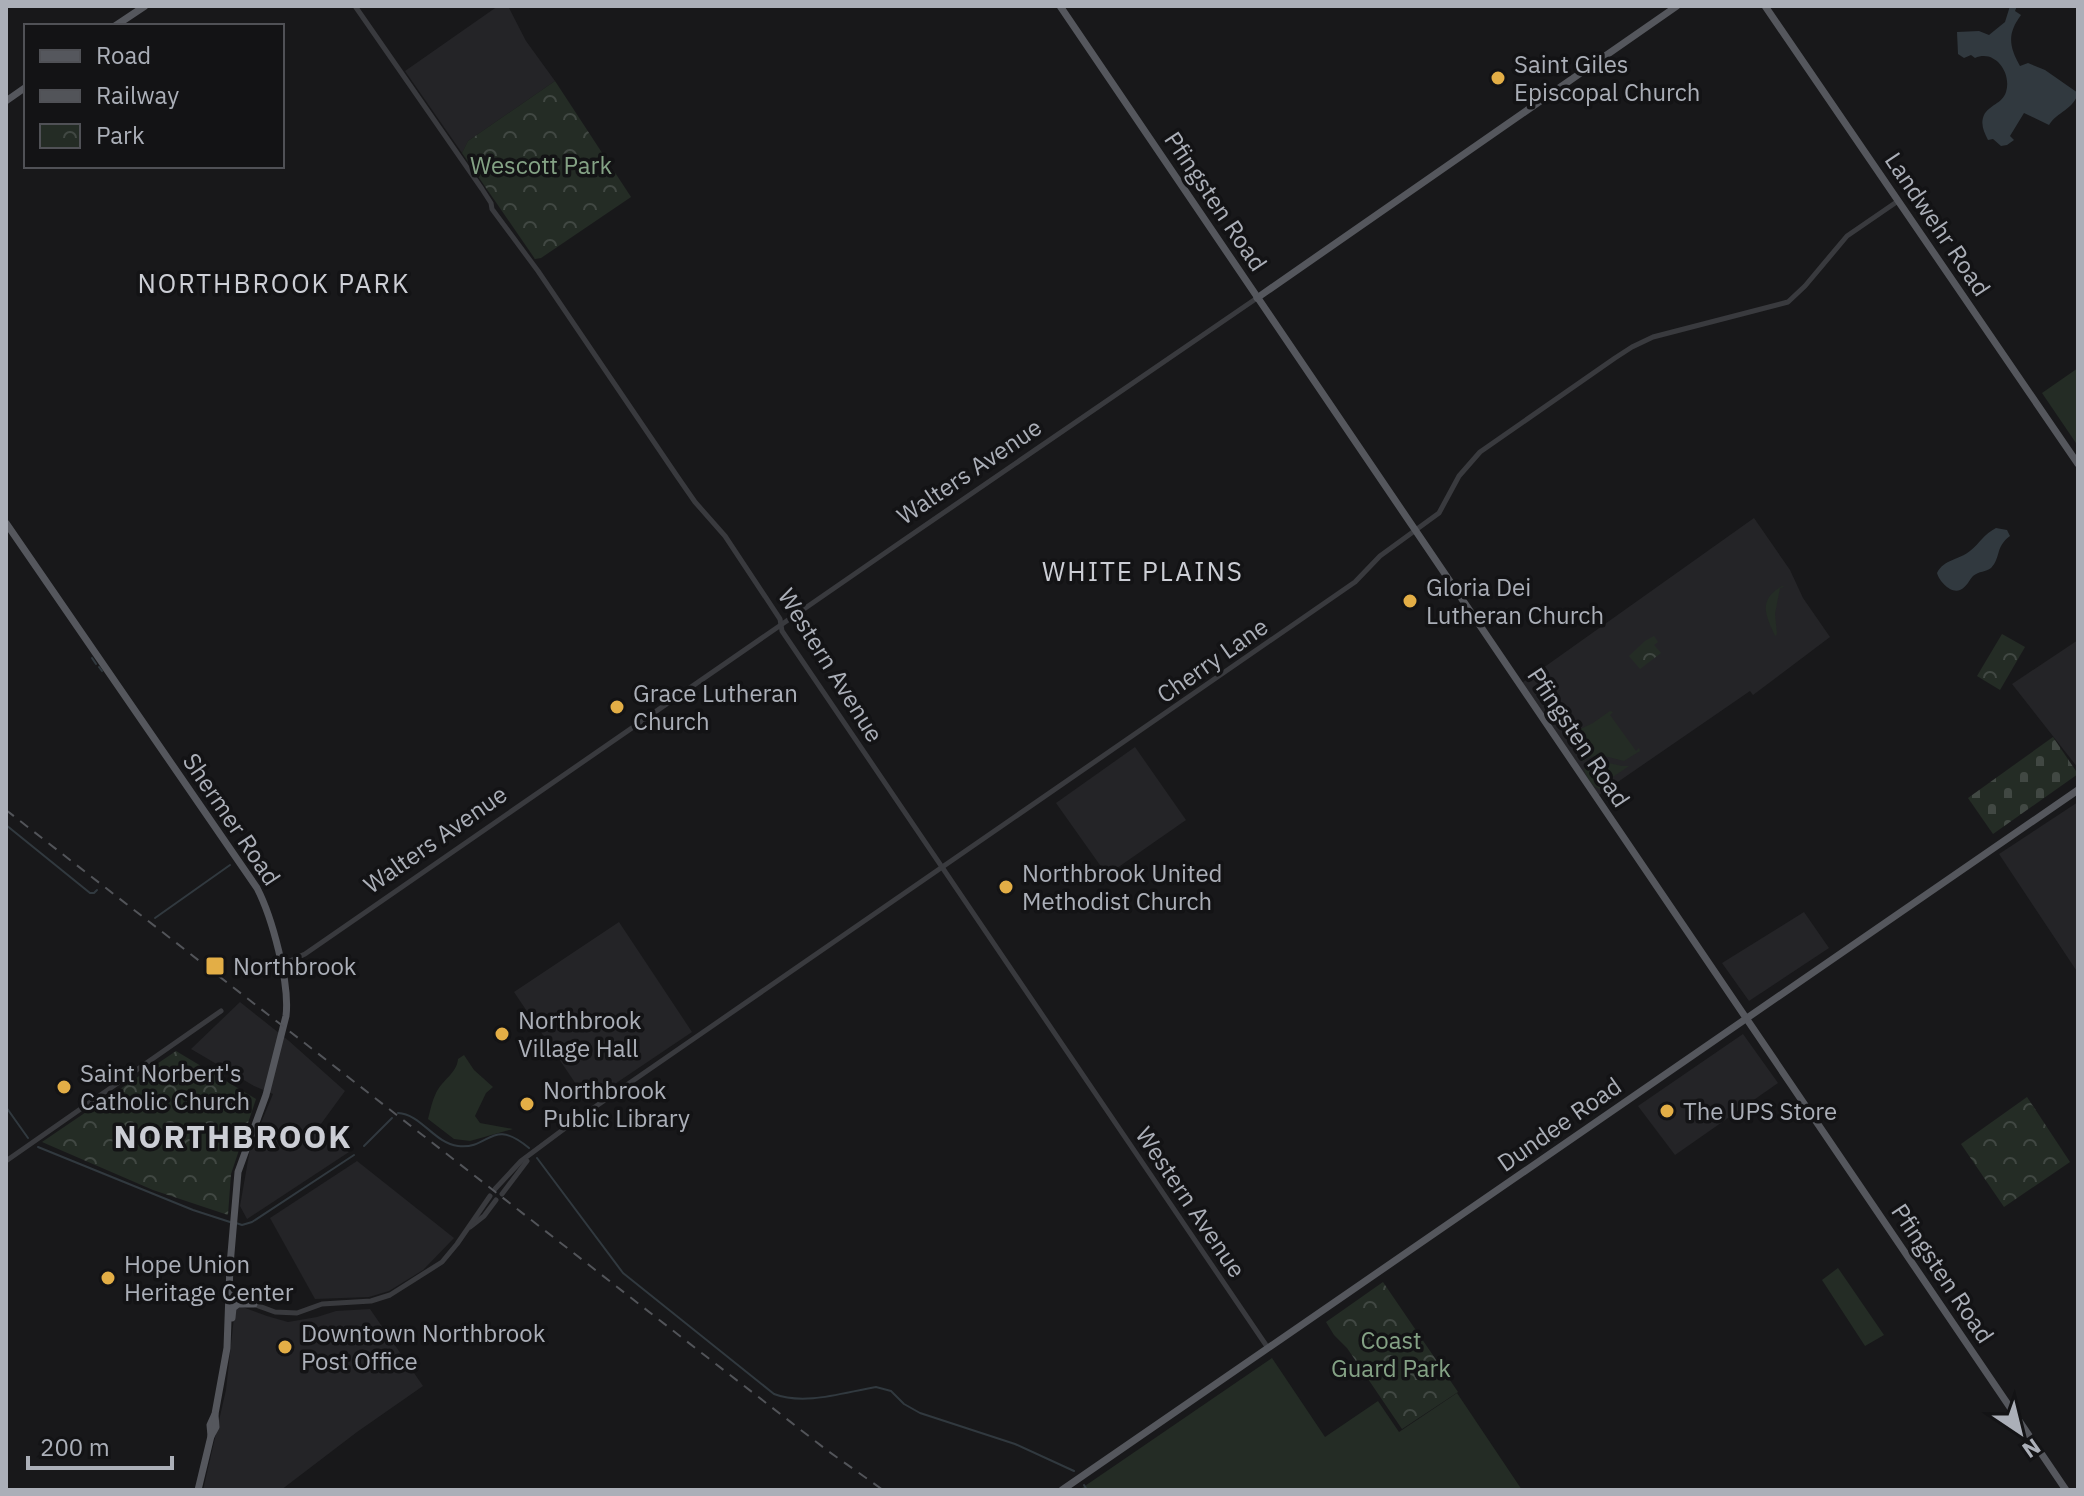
<svg xmlns="http://www.w3.org/2000/svg" width="2084" height="1496" font-family="'IBM Plex Sans',sans-serif">
	<style>
		.built { fill: #242427 }
		.green { fill: #242c25 }
		.cemetery { fill: url(#cemetery-stones) }
		.park { fill: url(#park-crowns) }
		.water { fill: #31393f }
		.lines { fill: none; stroke-linecap: round; stroke-linejoin: round }
		.stream { stroke: #31393f; stroke-width: 2 }
		.minor { stroke: #393a3e; stroke-width: 5 }
		.major { stroke: #55575d; stroke-width: 7 }
		.rail { stroke: #525459; stroke-width: 2; stroke-dasharray: 10 8; stroke-linecap: butt }
		.poi-dot { fill: #e3ae46; stroke: #131315; stroke-width: 3 }
		.labels { text-anchor: middle; dominant-baseline: central; stroke-width: 7; stroke-linejoin: round; paint-order: stroke }
		.poi-label { font-size: 24px; fill: #abafb8; stroke: #131315; text-anchor: start }
		.park-label { font-size: 24px; fill: #84a285; stroke: #131315 }
		.street-label { font-size: 24px; fill: #abafb8; stroke: #131315 }
		.neighbourhood-label { font-size: 26px; letter-spacing: 2px; fill: #ccced5; stroke: #131315 }
		.district-label { font-size: 32px; font-weight: bold; letter-spacing: 2px; fill: #ccced5; stroke: #131315 }
	</style>
	<defs>
		<pattern id="cemetery-stones" width="16" height="16" patternUnits="userSpaceOnUse" patternTransform="scale(2)"><rect width="16" height="16" fill="#242c25"/><path d="M2 7V4a2 2 0 0 1 4 0v3zM10 15v-3a2 2 0 0 1 4 0v3z" fill="#414843"/></pattern>
		<pattern id="park-crowns" width="20" height="18" patternUnits="userSpaceOnUse" patternTransform="scale(2)"><rect width="20" height="18" fill="#242c25"/><path d="M2 6a3 3 0 1 1 6 0M12 15a3 3 0 1 1 6 0" fill="none" stroke="#414843"/></pattern>
	</defs>
	<rect width="100%" height="100%" fill="#18181a"/>
	<g class="built">
		<polygon points="498,6 508,6 526,41 555,81 468,141 462,153 405,71"/>
		<polygon points="1754,518 1790,570 1803,598 1830,637 1753,695 1750,691 1596,797 1519,685"/>
		<polygon points="2078,640 2078,768 2012,684"/>
		<polygon points="1135,747 1186,820 1107,875 1056,803"/>
		<polygon points="2078,802 2078,973 1999,854"/>
		<polygon points="1804,912 1829,948 1749,1001 1722,963"/>
		<polygon points="619,922 692,1032 588,1102 514,992"/>
		<polygon points="240,1002 289,1041 345,1091 318,1128 349,1152 247,1219 240,1206 250,1149 273,1094 254,1086 191,1049"/>
		<polygon points="1743,1034 1778,1083 1675,1155 1638,1106"/>
		<polygon points="357,1161 454,1238 423,1270 389,1291 369,1297 315,1299 270,1218"/>
		<polygon points="240,1306 267,1316 288,1322 317,1317 336,1311 370,1309 423,1386 357,1432 281,1490 203,1490 226,1390 235,1308"/>
	</g>
	<g class="green">
		<polygon points="2078,368 2078,446 2042,393"/>
		<path d="M 1782,586 L 1784,587 L 1780,588 L 1775,614 L 1777,634 L 1775,636 C 1765,614 1758,600 1782,586 Z"/>
		<path d="M 1610,711 L 1613,712 L 1610,715 L 1636,751 L 1639,748 L 1640,751 L 1624,761 C 1609,758 1598,751 1583,761 L 1566,736 L 1593,723 Z"/>
		<path d="M 1596,760 L 1622,766 L 1629,766 L 1601,785 L 1602,789 C 1593,789 1587,778 1584,770 L 1586,765 Z"/>
		<path d="M 464,1055 L 474,1070 L 493,1087 L 486,1093 L 475,1116 L 480,1123 L 513,1129 L 470,1141 L 454,1139 L 428,1119 C 430,1111 432,1101 436,1093 C 442,1080 457,1073 458,1059 Z"/>
		<polygon points="1838,1268 1884,1335 1865,1346 1822,1280"/>
		<polygon points="1272,1358 1325,1437 1378,1401 1399,1432 1457,1393 1522,1490 1079,1490"/>
	</g>
	<polygon class="cemetery" points="2053,737 2078,774 1993,834 1968,798"/>
	<g class="park">
		<polygon points="555,81 631,197 541,258 535,259 462,153 468,141"/>
		<polygon points="2002,634 2025,647 2000,690 1977,676"/>
		<polygon points="1654,636 1658,642 1654,645 1661,653 1640,669 1629,656 1645,641"/>
		<polygon points="176,1051 256,1099 231,1174 228,1215 153,1190 42,1142"/>
		<polygon points="2027,1097 2070,1162 2004,1207 1961,1144"/>
		<polygon points="1383,1282 1458,1392 1402,1429 1347,1348 1334,1335 1326,1322"/>
	</g>
	<g class="water">
		<path d="M 2010,6 L 2017,6 L 2015,11 L 2021,15 C 2007,34 2009,46 2020,66 L 2028,63 L 2045,70 L 2078,93 C 2074,109 2057,112 2049,125 L 2024,113 L 2010,136 L 2014,140 L 2007,145 L 2001,146 L 1993,139 L 1988,140 C 1984,132 1980,124 1984,115 C 1989,105 2002,104 2006,92 C 2012,73 1995,49 1975,58 L 1971,55 L 1964,58 L 1958,54 L 1957,32 L 1979,31 L 1989,35 L 2005,22 Z"/>
		<path d="M 1996,528 L 2007,530 L 2010,536 C 1995,547 2001,558 1991,568 C 1986,572 1979,571 1973,576 C 1969,580 1967,587 1960,590 C 1951,594 1939,581 1937,573 C 1944,559 1959,560 1970,551 C 1980,543 1984,534 1996,528 Z"/>
	</g>
	<g class="lines">
		<g class="stream">
			<polyline points="92,658 96,664"/>
			<polyline points="99,667 102,671"/>
			<polyline points="6,825 90,893 94,893 97,890"/>
			<polyline points="155,918 230,865"/>
			<polyline points="6,1107 28,1138"/>
			<path d="M 398,1113 C 421,1114 434,1143 458,1146 C 491,1150 490,1116 529,1148"/>
			<polyline points="364,1146 392,1118"/>
			<polyline points="38,1147 193,1210 230,1222"/>
			<path d="M 537,1158 L 623,1273 L 774,1394 C 805,1406 845,1392 876,1387 L 891,1391 L 904,1404 L 920,1413 L 1015,1444 L 1074,1471"/>
			<polyline points="236,1223 242,1225 252,1222 354,1155"/>
			<polyline points="1084,1485 1087,1490"/>
		</g>
		<g class="minor">
			<polyline points="355,6 482,189 491,203 492,209 538,271 677,476 695,502 725,536 780,619 782,631 1268,1348"/>
			<polyline points="281,965 305,954 898,544 1257,298"/>
			<polyline points="6,1161 221,1011"/>
			<polyline points="495,1189 521,1161 576,1120 1355,582 1380,556 1439,513 1459,476 1480,452 1615,358 1632,347 1653,337 1788,302 1805,286 1847,236 1898,201"/>
			<polyline points="502,1194 527,1161"/>
			<polyline points="470,1227 484,1216 496,1200"/>
			<polyline points="229,1295 275,1312 297,1313 322,1304 371,1301 390,1295 442,1262 457,1244 490,1196"/>
		</g>
		<g class="major">
			<polyline points="1060,6 2066,1490"/>
			<polyline points="1765,6 2078,464"/>
			<polyline points="115,26 145,6"/>
			<polyline points="6,101 26,87"/>
			<polyline points="1257,298 1677,6"/>
			<path d="M 6,523 L 257,888 C 272,917 290,983 286,1016 L 266,1095 L 238,1172 L 230,1265 L 227,1348 L 215,1414 L 210,1425 L 211,1436"/>
			<polyline points="232,1318 233,1308 238,1304 254,1304"/>
			<polyline points="198,1490 211,1436 216,1427 215,1415"/>
			<polyline points="1062,1490 2078,790"/>
		</g>
		<polyline class="rail" points="6,810 703,1354 828,1451 883,1490"/>
	</g>
	<g class="poi-dot">
		<circle cx="1498" cy="78" r="8"/>
		<circle cx="1410" cy="601" r="8"/>
		<circle cx="617" cy="707" r="8"/>
		<circle cx="1006" cy="887" r="8"/>
		<rect x="205" y="956" width="20" height="20" rx="4"/>
		<circle cx="502" cy="1034" r="8"/>
		<circle cx="64" cy="1087" r="8"/>
		<circle cx="527" cy="1104" r="8"/>
		<circle cx="1667" cy="1111" r="8"/>
		<circle cx="108" cy="1278" r="8"/>
		<circle cx="285" cy="1347" r="8"/>
	</g>
	<g class="labels">
		<g class="poi-label">
			<text x="1514" y="64">Saint Giles<tspan x="1514" dy="28">Episcopal Church</tspan></text>
			<text x="1426" y="587">Gloria Dei<tspan x="1426" dy="28">Lutheran Church</tspan></text>
			<text x="633" y="693">Grace Lutheran<tspan x="633" dy="28">Church</tspan></text>
			<text x="1022" y="873">Northbrook United<tspan x="1022" dy="28">Methodist Church</tspan></text>
			<text x="233" y="966">Northbrook</text>
			<text x="518" y="1020">Northbrook<tspan x="518" dy="28">Village Hall</tspan></text>
			<text x="80" y="1073">Saint Norbert's<tspan x="80" dy="28">Catholic Church</tspan></text>
			<text x="543" y="1090">Northbrook<tspan x="543" dy="28">Public Library</tspan></text>
			<text x="1683" y="1111">The UPS Store</text>
			<text x="124" y="1264">Hope Union<tspan x="124" dy="28">Heritage Center</tspan></text>
			<text x="301" y="1333">Downtown Northbrook<tspan x="301" dy="28">Post Office</tspan></text>
		</g>
		<g class="park-label">
			<text x="541" y="165">Wescott Park</text>
			<text x="1391" y="1340">Coast<tspan x="1391" dy="28">Guard Park</tspan></text>
		</g>
		<g class="street-label">
			<text transform="translate(1216 201) rotate(56)">Pfingsten Road</text>
			<text transform="translate(1938 224) rotate(56)">Landwehr Road</text>
			<text transform="translate(969 471) rotate(-34)">Walters Avenue</text>
			<text transform="translate(1212 660) rotate(-35)">Cherry Lane</text>
			<text transform="translate(831 665) rotate(58)">Western Avenue</text>
			<text transform="translate(1579 737) rotate(56)">Pfingsten Road</text>
			<text transform="translate(232 819) rotate(56)">Shermer Road</text>
			<text transform="translate(435 839) rotate(-35)">Walters Avenue</text>
			<text transform="translate(1559 1124) rotate(-35)">Dundee Road</text>
			<text transform="translate(1191 1202) rotate(56)">Western Avenue</text>
			<text transform="translate(1943 1273) rotate(56)">Pfingsten Road</text>
		</g>
		<g class="neighbourhood-label">
			<text x="274" y="283">NORTHBROOK PARK</text>
			<text x="1143" y="571">WHITE PLAINS</text>
		</g>
		<g class="district-label">
			<text x="233" y="1136">NORTHBROOK</text>
		</g>
	</g>
	<rect width="2084" height="1496" fill="none" stroke="#abafb8" stroke-width="16"/>
	<rect x="24" y="24" width="260" height="144" fill="#131315" stroke="#505156" stroke-width="2"/>
	<rect x="40" y="50" width="40" height="12" fill="#55575d" stroke="#505156" stroke-width="2"/>
	<text x="96" y="64" font-size="24" fill="#abafb8">Road</text>
	<rect x="40" y="90" width="40" height="12" fill="#525459" stroke="#505156" stroke-width="2"/>
	<text x="96" y="104" font-size="24" fill="#abafb8">Railway</text>
	<rect x="40" y="124" width="40" height="24" fill="url(#park-crowns)" stroke="#505156" stroke-width="2"/>
	<text x="96" y="144" font-size="24" fill="#abafb8">Park</text>
	<g transform="translate(2020 1432) rotate(145)" stroke="#131315" stroke-width="6" paint-order="stroke">
	<path d="M0-6L14 30L0 20L-14 30Z" fill="#abafb8"/>
	<text y="-12" font-size="22" font-weight="bold" text-anchor="middle" fill="#abafb8">N</text>
	</g>
	<path d="M28 1456v12h144v-12" fill="none" stroke="#abafb8" stroke-width="4"/>
	<text x="40" y="1456" font-size="24" fill="#abafb8" stroke="#131315" stroke-width="6" paint-order="stroke">200 m</text>
</svg>
